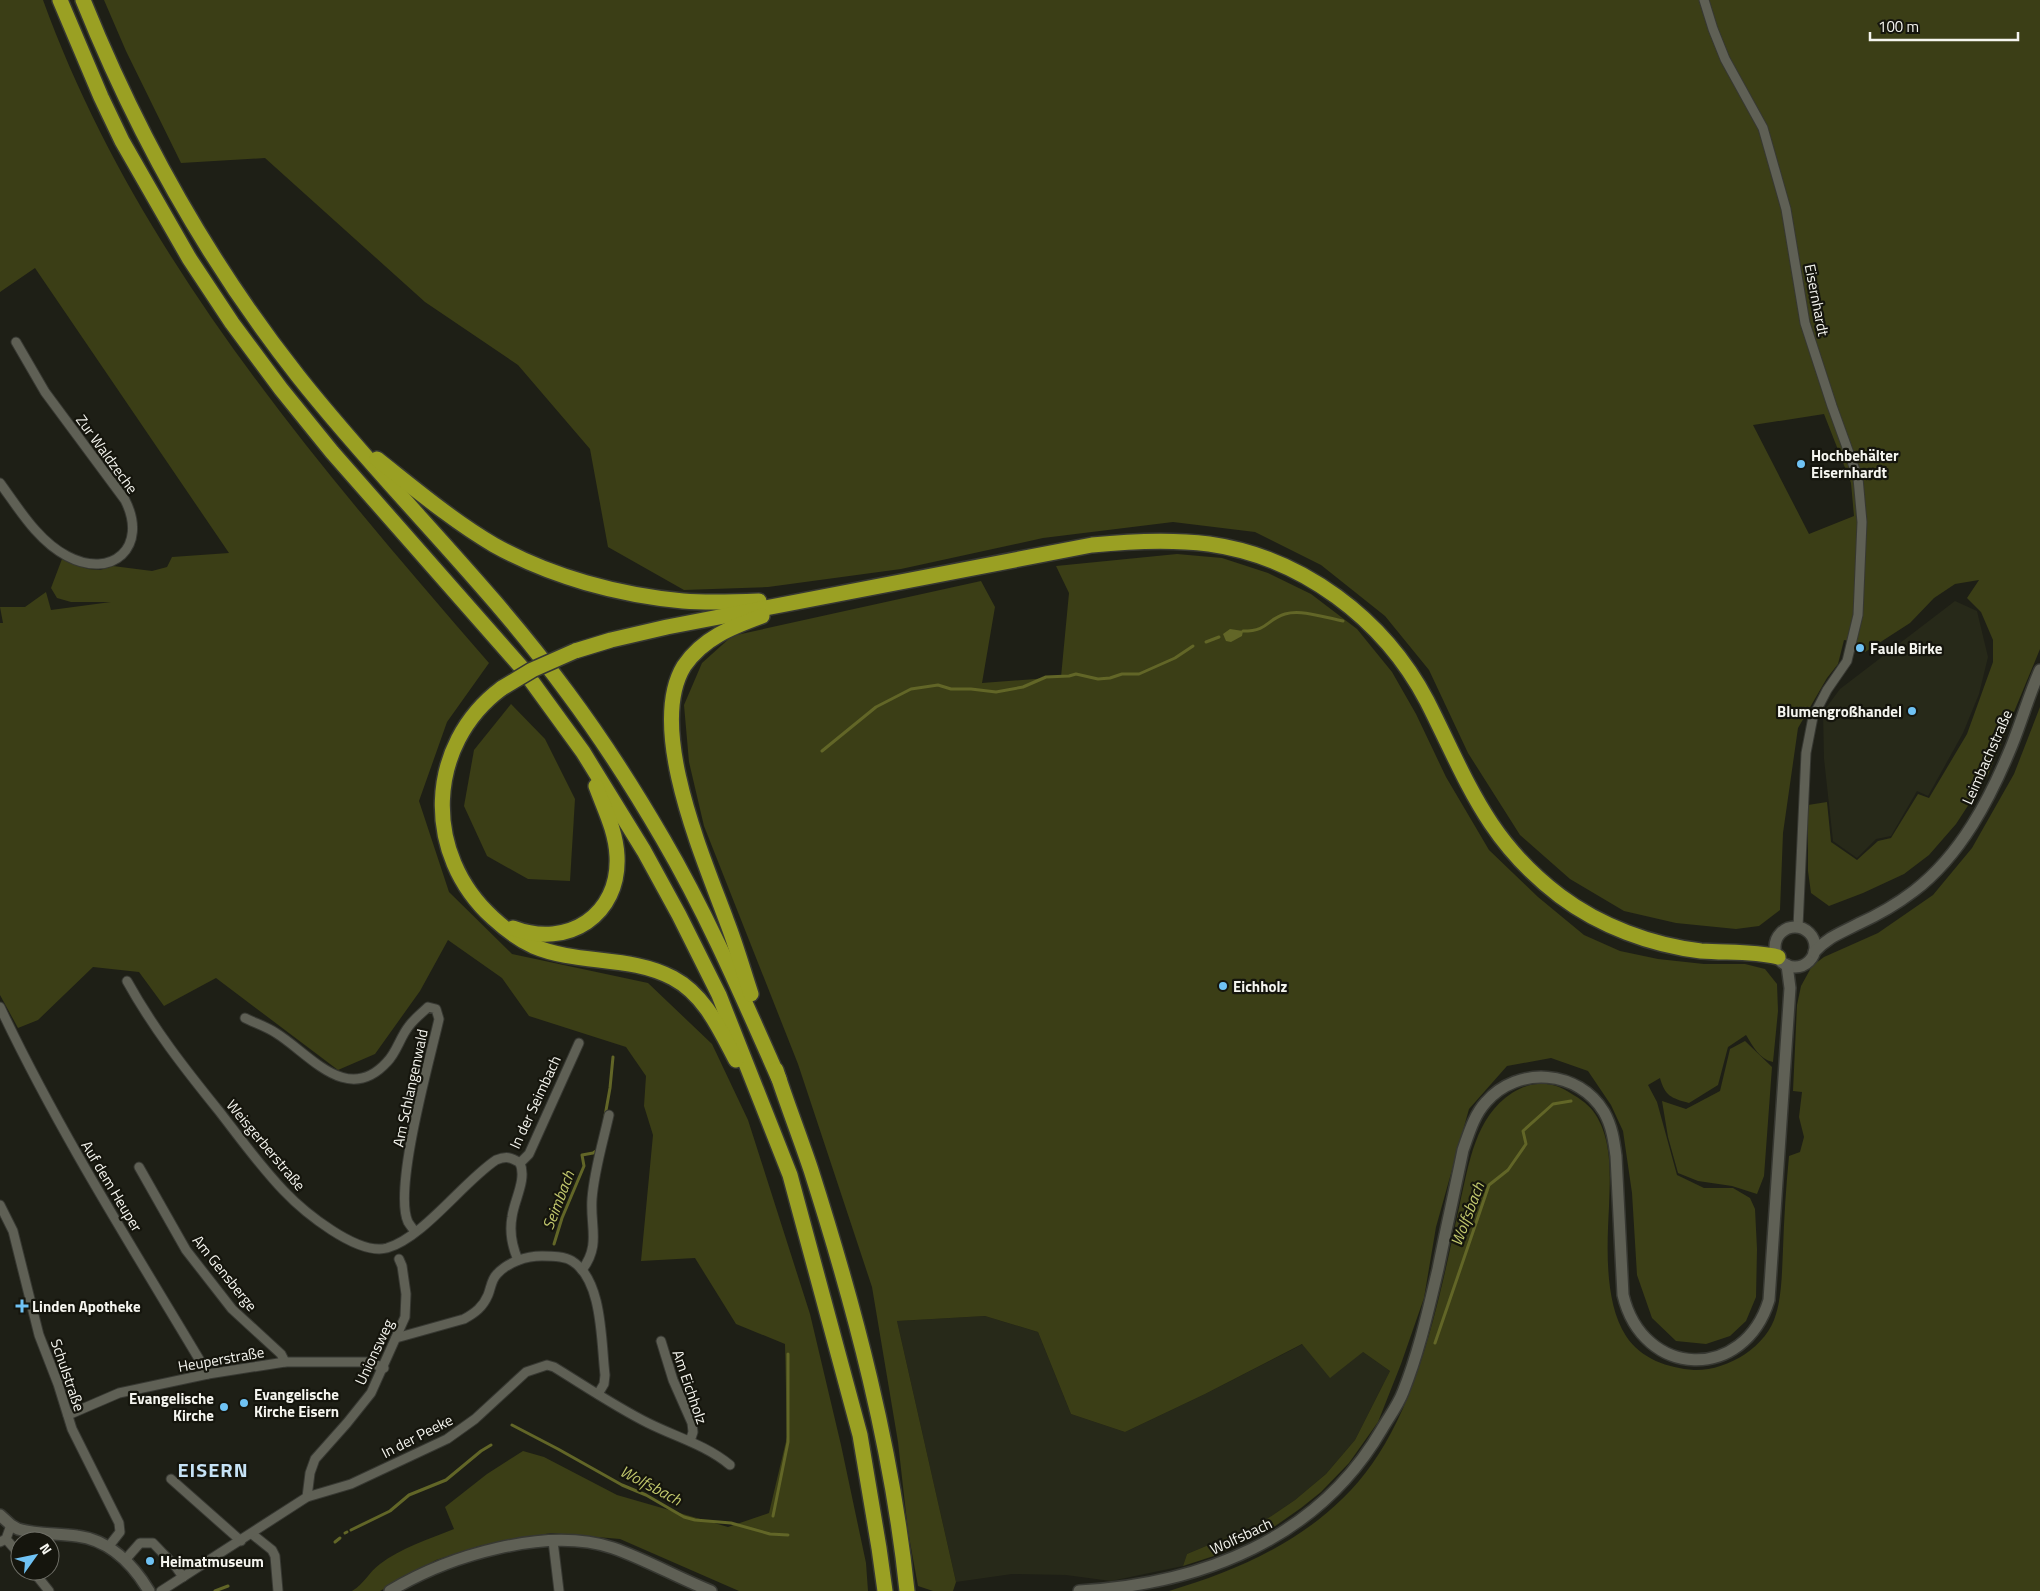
<svg xmlns="http://www.w3.org/2000/svg" width="2040" height="1591" font-family="'Titillium Web',sans-serif">
	<style>
		.built { fill: #272919 }
		.green { fill: #3b3e16; fill-rule: evenodd }
		.water { fill: #626627 }
		.lines { fill: none; stroke-linecap: round; stroke-linejoin: round }
		.stream { stroke: #626627; stroke-width: 3 }
		.minor-casing { stroke: #373832; stroke-width: 11 }
		.secondary-casing { stroke: #373832; stroke-width: 14 }
		.motorway-casing { stroke: #373832; stroke-width: 18 }
		.minor { stroke: #5f6055; stroke-width: 9 }
		.secondary { stroke: #5f6055; stroke-width: 11 }
		.motorway { stroke: #9aa023; stroke-width: 15 }
		.motorway-bridge-casing { stroke: #373832; stroke-width: 18; stroke-linecap: butt }
		.motorway-bridge { stroke: #9aa023; stroke-width: 15 }
		.poi-dot { fill: #6fc2f4; stroke: #15150d; stroke-width: 2 }
		.labels { text-anchor: middle; dominant-baseline: central; stroke-width: 4.5; stroke-linejoin: round; paint-order: stroke }
		.street-label { font-size: 15px; fill: #f5f5ef; stroke: #15150d }
		.poi-label { font-size: 15px; font-weight: bold; fill: #f5f5ef; stroke: #15150d; text-anchor: start }
		.water-label { font-size: 16px; font-style: italic; fill: #c1c76c; stroke: #15150d }
		.district-label { font-size: 20px; font-weight: bold; letter-spacing: 1px; fill: #c6e2f5; stroke: #15150d }
	</style>
	<rect width="100%" height="100%" fill="#1e1f16"/>
	<g class="built">
		<polygon points="1955,601 1977,611 1988,657 1979,694 1963,733 1928,796 1917,791 1891,836 1876,839 1857,858 1833,841 1824,759 1823,712 1840,689"/>
		<polygon points="985,1316 1038,1332 1071,1414 1125,1432 1205,1394 1303,1344 1363,1352 1390,1371 1355,1440 1326,1474 1295,1500 1261,1523 1187,1554 1183,1566 1111,1581 1066,1575 1012,1574 956,1582 897,1321"/>
	</g>
	<g class="green">
		<path d="M 0,0 L 43,0 C 135,254 315,462 489,663 L 447,722 L 419,801 L 449,892 L 512,954 L 648,983 L 712,1044 L 748,1120 L 810,1314 L 841,1445 L 866,1563 L 868,1591 L 739,1591 L 620,1539 L 551,1533 L 479,1546 L 436,1560 L 380,1591 L 352,1591 C 364,1584 369,1572 380,1564 C 401,1548 429,1539 454,1529 L 445,1507 L 487,1474 L 523,1451 L 544,1457 L 617,1495 L 728,1527 L 769,1513 L 787,1437 L 785,1344 L 736,1324 L 695,1258 L 641,1261 L 653,1135 L 644,1106 L 646,1076 L 626,1047 L 529,1016 L 502,978 L 448,940 L 420,991 L 375,1054 L 338,1070 L 216,978 L 164,1006 L 139,972 L 93,967 L 38,1020 L 18,1028 L 0,995 L 0,623 L 3,623 L 0,607 L 25,607 L 46,592 L 51,610 L 111,602 L 71,602 L 57,598 L 51,588 L 62,559 L 88,569 L 100,570 L 113,566 L 152,571 L 167,567 L 172,557 L 229,553 L 35,268 L 0,292 Z"/>
		<path d="M 104,0 L 2040,0 L 2040,649 L 1988,775 L 1956,824 L 1929,855 L 1904,874 L 1863,893 L 1829,906 L 1811,893 L 1808,871 L 1808,805 L 1827,802 L 1831,842 L 1857,860 L 1878,841 L 1891,838 L 1918,794 L 1929,798 L 1967,734 L 1993,662 L 1993,640 L 1981,612 L 1967,598 L 1979,580 L 1955,584 L 1934,598 L 1910,623 L 1865,652 L 1857,642 L 1844,640 L 1838,664 L 1827,678 L 1798,728 L 1783,833 L 1780,910 L 1759,926 L 1736,929 L 1676,923 L 1624,911 L 1570,879 L 1520,835 L 1468,753 L 1429,670 L 1385,616 L 1321,565 L 1255,532 L 1173,522 L 1043,538 L 901,569 L 768,587 L 684,590 L 608,547 L 590,449 L 518,365 L 425,302 L 265,158 L 181,163 L 126,51 ZM 1824,414 L 1851,483 L 1854,516 L 1809,534 L 1753,425 Z"/>
		<path d="M 1177,554 L 1222,558 L 1268,573 L 1311,594 L 1357,629 L 1392,672 L 1416,714 L 1446,777 L 1489,850 L 1538,897 L 1584,935 L 1620,951 L 1658,959 L 1704,964 L 1745,964 L 1765,969 L 1777,984 L 1778,1011 L 1773,1062 C 1759,1059 1753,1046 1746,1035 L 1728,1047 L 1718,1085 L 1689,1103 C 1671,1098 1665,1096 1660,1078 L 1648,1085 L 1657,1102 L 1677,1175 L 1704,1188 L 1733,1188 L 1750,1198 L 1755,1209 L 1757,1249 L 1756,1297 L 1746,1321 L 1730,1336 L 1706,1344 L 1676,1341 L 1652,1318 L 1637,1275 L 1632,1193 L 1623,1131 L 1611,1105 L 1588,1071 L 1551,1058 L 1507,1066 L 1469,1109 L 1436,1227 L 1424,1298 L 1401,1364 L 1378,1422 L 1349,1463 L 1321,1492 L 1301,1508 L 1271,1529 L 1217,1555 L 1183,1566 L 1187,1554 L 1261,1523 L 1295,1500 L 1326,1474 L 1355,1440 L 1390,1371 L 1363,1352 L 1330,1378 L 1302,1344 L 1205,1394 L 1125,1432 L 1071,1414 L 1038,1332 L 985,1316 L 897,1321 L 956,1582 L 953,1591 L 933,1591 L 918,1586 L 908,1531 L 898,1442 L 872,1287 L 798,1064 L 704,826 L 689,762 L 684,705 L 702,663 L 732,636 L 981,581 L 995,607 L 982,683 L 1061,677 L 1069,593 L 1056,566 Z"/>
		<polygon points="511,704 545,739 575,799 570,881 528,879 487,856 464,806 474,750"/>
		<path d="M 2040,707 L 2040,1591 L 1169,1591 C 1247,1568 1324,1532 1372,1464 C 1422,1394 1442,1286 1460,1203 C 1469,1164 1475,1117 1512,1093 C 1529,1082 1549,1080 1567,1091 C 1577,1097 1586,1102 1593,1111 C 1613,1138 1610,1175 1609,1207 C 1607,1246 1604,1302 1626,1336 C 1641,1359 1668,1368 1694,1370 C 1727,1371 1767,1347 1776,1314 C 1782,1294 1782,1270 1783,1249 C 1784,1218 1786,1187 1789,1156 L 1800,1152 L 1804,1137 L 1799,1117 L 1802,1092 L 1793,1091 L 1797,1005 L 1801,986 L 1812,966 L 1824,957 L 1878,933 L 1933,895 L 1972,848 L 2014,774 Z"/>
		<polygon points="1745,1041 1772,1067 1764,1176 1757,1194 1732,1186 1698,1181 1678,1173 1668,1137 1662,1101 1686,1109 1720,1091 1730,1049"/>
	</g>
	<polygon class="water" points="1230,629 1243,631 1242,636 1231,642 1226,641 1223,634"/>
	<g class="lines">
		<g class="stream">
			<path d="M 1243,631 C 1269,631 1267,619 1285,614 C 1302,609 1326,618 1343,621"/>
			<polyline points="1206,642 1219,637"/>
			<polyline points="822,751 876,707 911,689 938,685 951,689 971,689 996,692 1023,687 1046,677 1069,676 1076,674 1098,679 1110,678 1122,674 1139,674 1175,658 1193,646"/>
			<polyline points="605,1116 610,1088 613,1057"/>
			<polyline points="554,1244 562,1218 584,1166 582,1155 593,1153 599,1149"/>
			<polyline points="1435,1343 1489,1185 1508,1170 1526,1144 1523,1131 1553,1104 1571,1101"/>
			<polyline points="512,1425 558,1449 622,1485 646,1495 684,1517 695,1520 731,1523 770,1534 788,1535"/>
			<polyline points="773,1516 788,1442 788,1354"/>
			<polyline points="351,1530 390,1511 409,1495 446,1480 481,1451 491,1445"/>
			<polyline points="345,1533 347,1532"/>
			<polyline points="335,1542 340,1538"/>
			<polyline points="215,1591 228,1586"/>
		</g>
		<defs>
			<g id="minor">
				<polyline points="1704,0 1713,29 1725,59 1763,128 1786,209 1805,323 1832,406 1858,478 1862,522 1858,615 1847,661 1827,690 1813,717 1806,753 1798,927"/>
				<path d="M 0,483 C 19,509 38,541 67,556 C 112,580 149,547 125,500 L 45,392 L 16,342"/>
				<path d="M 127,981 C 153,1028 185,1069 219,1111 C 240,1138 260,1166 284,1191 C 303,1211 357,1256 387,1248 C 424,1237 463,1182 496,1160 C 506,1156 511,1157 520,1163"/>
				<path d="M 0,1007 C 60,1134 136,1253 208,1374"/>
				<path d="M 245,1018 C 255,1023 267,1027 276,1033 C 310,1054 347,1106 387,1062 C 397,1052 400,1037 409,1026 C 414,1019 422,1013 428,1007 L 436,1009 L 439,1019 C 430,1059 393,1189 408,1222 C 410,1225 413,1229 415,1232"/>
				<polyline points="520,1163 529,1154 579,1043"/>
				<polyline points="139,1167 186,1250 232,1309 281,1354 285,1362"/>
				<polyline points="0,1205 13,1231 39,1335 58,1384 72,1429 119,1523 120,1532 109,1546"/>
				<path d="M 518,1260 C 512,1246 509,1233 512,1217 C 514,1200 527,1180 520,1163"/>
				<path d="M 582,1270 C 601,1245 590,1227 592,1199 C 594,1171 603,1142 609,1115"/>
				<path d="M 396,1338 L 464,1319 C 475,1313 483,1307 488,1295 C 491,1288 491,1280 497,1274 C 508,1262 526,1256 542,1256 C 551,1256 565,1256 572,1261 C 603,1280 601,1342 605,1375 L 604,1384 L 598,1394"/>
				<polyline points="661,1341 673,1380 692,1423 693,1432 690,1441"/>
				<polyline points="68,1415 119,1393 208,1374 285,1362 369,1362 384,1368"/>
				<polyline points="171,1479 241,1541"/>
				<polyline points="307,1497 310,1473 315,1459 347,1423 371,1393 405,1317 406,1294 402,1266 399,1259"/>
				<polyline points="252,1534 272,1550 275,1556 278,1591"/>
				<polyline points="6,1539 20,1555"/>
				<polyline points="553,1541 559,1591"/>
				<polyline points="0,1542 6,1539 11,1525"/>
				<polyline points="125,1560 140,1543 153,1543 176,1567 183,1577"/>
				<polyline points="33,1571 49,1591"/>
				<path d="M 161,1591 L 307,1497 L 351,1484 L 447,1439 L 475,1419 L 526,1372 L 547,1365 L 554,1367 C 585,1386 616,1407 648,1423 C 676,1437 706,1445 730,1465"/>
			</g>
			<g id="secondary">
				<circle cx="1795" cy="947" r="20"/>
				<path d="M 1814,952 C 1830,936 1839,934 1858,924 C 1878,915 1897,904 1914,891 C 1961,855 1990,799 2012,745 C 2022,720 2029,695 2040,670"/>
				<path d="M 0,1515 L 11,1525 L 18,1529 C 37,1535 57,1533 77,1536 C 109,1540 133,1564 149,1591"/>
				<path d="M 390,1591 C 448,1556 546,1526 613,1548 C 647,1560 678,1578 711,1591"/>
				<path d="M 1079,1591 C 1202,1584 1318,1539 1382,1429 C 1389,1417 1398,1405 1403,1392 C 1419,1352 1428,1311 1438,1269 C 1446,1229 1455,1189 1463,1150 C 1469,1133 1474,1115 1486,1102 C 1518,1065 1579,1070 1604,1112 C 1612,1126 1614,1141 1616,1156 L 1623,1295 C 1643,1379 1744,1382 1769,1300 L 1790,988 L 1787,965"/>
			</g>
			<g id="motorway">
				<polyline points="60,0 101,97 122,141 189,258 232,323 281,389 332,452 522,668 583,752 644,851 679,915 719,995 790,1175 860,1435 879,1548 885,1591"/>
				<path d="M 83,0 C 137,134 208,262 298,376 C 384,485 485,580 567,692 C 602,739 634,789 663,839 C 708,916 743,998 779,1079"/>
				<path d="M 377,459 C 415,489 453,521 494,545 C 551,577 619,595 683,601 C 708,603 734,602 759,601"/>
				<path d="M 575,651 L 611,640 L 667,627 L 1092,545 C 1131,541 1170,539 1209,544 C 1302,557 1384,619 1427,701 C 1467,780 1486,840 1560,896 C 1600,926 1651,945 1701,951 C 1727,953 1753,951 1778,957"/>
				<path d="M 502,688 C 425,745 423,855 493,918 C 505,929 518,939 533,946 C 578,965 630,955 673,978 C 705,995 720,1030 736,1060"/>
				<path d="M 513,928 C 568,949 620,915 617,856 C 616,831 604,808 596,786"/>
				<path d="M 751,994 C 743,970 736,945 727,922 C 704,859 646,728 684,666 C 703,638 732,627 762,616"/>
				<path d="M 776,1070 C 787,1104 800,1137 811,1170 C 855,1308 892,1448 907,1591"/>
			</g>
		</defs>
		<use href="#minor" class="minor-casing"/>
		<use href="#secondary" class="secondary-casing"/>
		<use href="#motorway" class="motorway-casing"/>
		<use href="#minor" class="minor"/>
		<use href="#secondary" class="secondary"/>
		<use href="#motorway" class="motorway"/>
		<defs>
			<polyline id="motorway-bridge" points="502,688 532,670 575,651"/>
		</defs>
		<use href="#motorway-bridge" class="motorway-bridge-casing"/>
		<use href="#motorway-bridge" class="motorway-bridge"/>
	</g>
	<g class="poi-dot">
		<circle cx="1801" cy="464" r="5"/>
		<circle cx="1860" cy="648" r="5"/>
		<circle cx="1912" cy="711" r="5"/>
		<circle cx="1223" cy="986" r="5"/>
		<path d="M19.5 1298.5h5v5h5v5h-5v5h-5v-5h-5v-5h5z"/>
		<circle cx="244" cy="1403" r="5"/>
		<circle cx="224" cy="1407" r="5"/>
		<circle cx="150" cy="1561" r="5"/>
	</g>
	<g class="labels">
		<g class="street-label">
			<text transform="translate(1817 300) rotate(79)">Eisernhardt</text>
			<text transform="translate(107 454) rotate(54)">Zur Waldzeche</text>
			<text transform="translate(1987 757) rotate(-66)">Leimbachstraße</text>
			<text transform="translate(410 1088) rotate(-78)">Am Schlangenwald</text>
			<text transform="translate(535 1102) rotate(-65)">In der Seimbach</text>
			<text transform="translate(266 1145) rotate(50)">Weisgerberstraße</text>
			<text transform="translate(112 1186) rotate(59)">Auf dem Heuper</text>
			<text transform="translate(225 1273) rotate(51)">Am Gensberge</text>
			<text transform="translate(374 1352) rotate(-65)">Unionsweg</text>
			<text transform="translate(221 1359) rotate(-10)">Heuperstraße</text>
			<text transform="translate(68 1375) rotate(71)">Schulstraße</text>
			<text transform="translate(690 1387) rotate(71)">Am Eichholz</text>
			<text transform="translate(417 1436) rotate(-27)">In der Peeke</text>
			<text transform="translate(1241 1536) rotate(-25)">Wolfsbach</text>
		</g>
		<g class="poi-label">
			<text x="1811" y="455">Hochbehälter<tspan x="1811" dy="17">Eisernhardt</tspan></text>
			<text x="1870" y="648">Faule Birke</text>
			<text x="1902" y="711" text-anchor="end">Blumengroßhandel</text>
			<text x="1233" y="986">Eichholz</text>
			<text x="32" y="1306">Linden Apotheke</text>
			<text x="254" y="1394">Evangelische<tspan x="254" dy="17">Kirche Eisern</tspan></text>
			<text x="214" y="1398" text-anchor="end">Evangelische<tspan x="214" dy="17">Kirche</tspan></text>
			<text x="160" y="1561">Heimatmuseum</text>
		</g>
		<g class="water-label">
			<text transform="translate(558 1200) rotate(-69)">Seimbach</text>
			<text transform="translate(1467 1214) rotate(-69)">Wolfsbach</text>
			<text transform="translate(651 1485) rotate(28)">Wolfsbach</text>
		</g>
		<g class="district-label">
			<text x="213" y="1469">EISERN</text>
		</g>
	</g>
	<g transform="translate(35 1556) rotate(57)"><circle r="24" fill="#15150d" stroke="#6f6f67"/>
	<path d="M0-4L9 19L0 12L-9 19Z" fill="#6fc2f4"/>
	<text y="-8" font-size="14" font-weight="bold" text-anchor="middle" fill="#f5f5ef">N</text>
	</g>
	<path d="M1870 32v8h148v-8" fill="none" stroke="#f5f5ef" stroke-width="2.5"/>
	<text x="1878" y="32" font-size="15" fill="#f5f5ef" stroke="#15150d" stroke-width="4" paint-order="stroke">100 m</text>
</svg>
